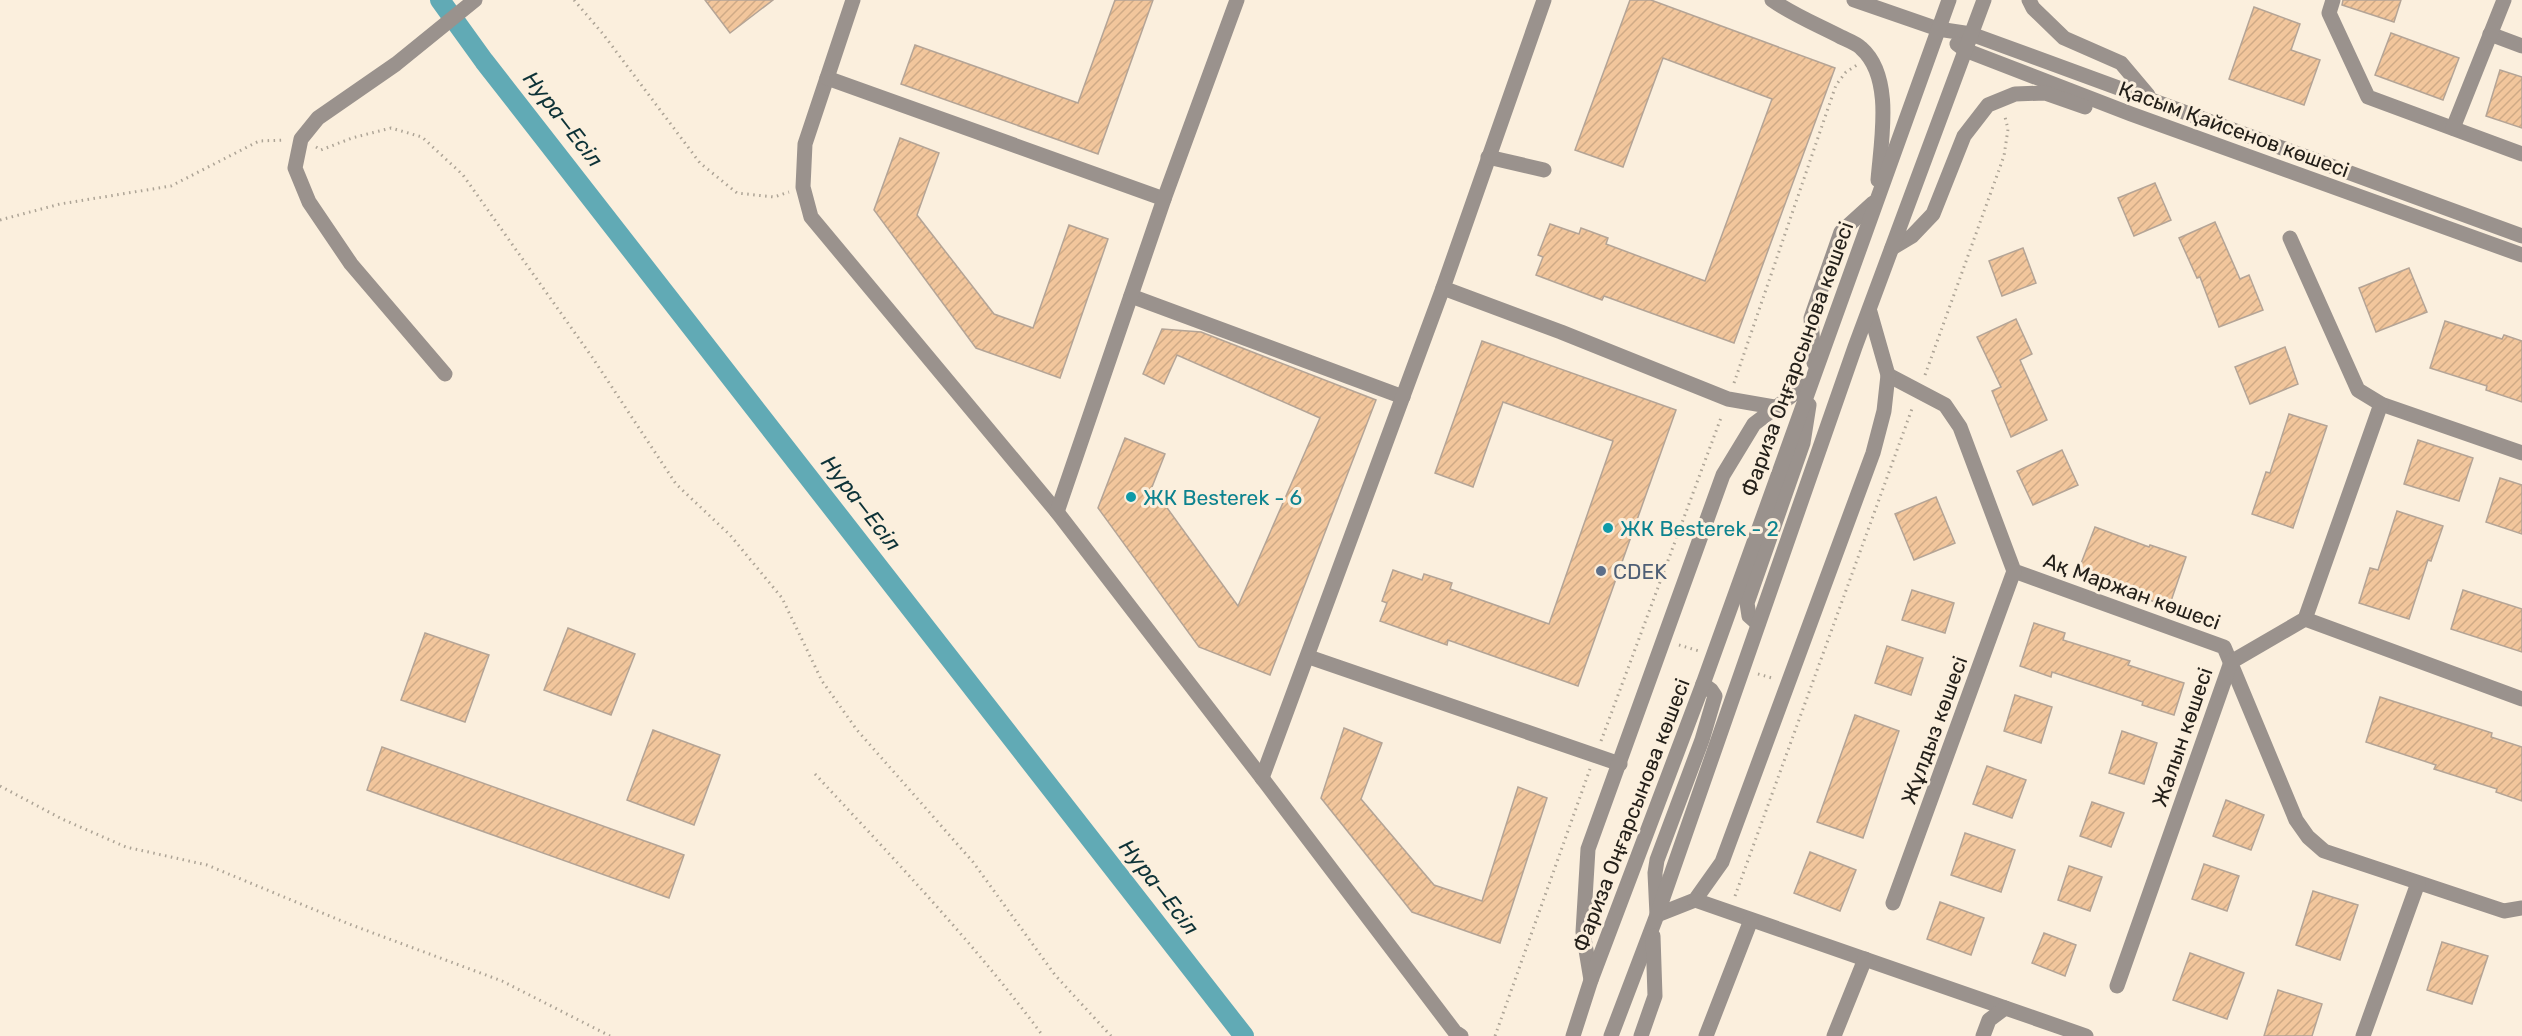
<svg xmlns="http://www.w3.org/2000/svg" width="2522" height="1036" font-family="Rubik,sans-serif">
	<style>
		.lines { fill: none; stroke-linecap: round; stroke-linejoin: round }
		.canal { stroke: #61aab5; stroke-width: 20 }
		.building { fill: url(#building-hatch); stroke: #b4a496; stroke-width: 1.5 }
		.path { stroke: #ada496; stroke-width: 3; stroke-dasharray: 1.5 4.5; stroke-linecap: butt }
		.minor { stroke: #9a928d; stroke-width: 15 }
		.culture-dot { fill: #0f9aa8; stroke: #fbefdd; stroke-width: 2 }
		.service-dot { fill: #5c6f8a; stroke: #fbefdd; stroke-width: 2 }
		.labels { text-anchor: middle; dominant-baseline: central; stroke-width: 6; stroke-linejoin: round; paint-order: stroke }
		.street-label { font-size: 21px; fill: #24201a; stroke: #fbefdd }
		.culture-label { font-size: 21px; fill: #0d838f; stroke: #fbefdd; text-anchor: start }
		.service-label { font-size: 21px; fill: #4e5e75; stroke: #fbefdd; text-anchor: start }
		.water-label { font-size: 22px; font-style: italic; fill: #0d3237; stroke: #fbefdd }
	</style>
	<defs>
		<pattern id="building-hatch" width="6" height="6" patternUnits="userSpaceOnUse" patternTransform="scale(1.5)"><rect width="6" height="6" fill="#f2c69c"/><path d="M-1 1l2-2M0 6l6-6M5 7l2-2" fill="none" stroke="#cfaa86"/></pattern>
	</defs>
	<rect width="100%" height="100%" fill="#fbefdd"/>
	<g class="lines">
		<polyline class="canal" points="440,0 484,61 1244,1036"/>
	</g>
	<g class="building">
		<polygon points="705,0 773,0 730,33"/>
		<polygon points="1115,0 1153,0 1098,154 901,84 915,45 1078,103"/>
		<polygon points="1630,0 1651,0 1835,68 1734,343 1604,296 1602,300 1536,275 1543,257 1538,255 1550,224 1579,234 1581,228 1608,238 1606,244 1705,281 1772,99 1663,58 1623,167 1575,150"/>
		<polygon points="2343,0 2401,0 2394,22 2342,5"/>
		<polygon points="2254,7 2300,24 2291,50 2320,60 2304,105 2229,79"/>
		<polygon points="2391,33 2459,58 2443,100 2375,75"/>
		<polygon points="2500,70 2522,77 2522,128 2486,116"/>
		<polygon points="900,138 939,153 917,215 994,314 1033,328 1069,225 1108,239 1060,378 976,348 874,210"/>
		<polygon points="2155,183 2171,220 2134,236 2118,198"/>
		<polygon points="2215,222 2240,279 2249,275 2263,310 2219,327 2200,277 2197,278 2179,238"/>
		<polygon points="2023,248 2036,283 2002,296 1989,261"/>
		<polygon points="2409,268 2427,312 2376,332 2359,288"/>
		<polygon points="2016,319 2032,354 2020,360 2047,420 2011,437 1992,391 2001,387 1977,337"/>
		<polygon points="2445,321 2502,339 2504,335 2522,341 2522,402 2486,390 2487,386 2430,368"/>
		<polygon points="1162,329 1201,332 1376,400 1270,675 1199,647 1098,508 1125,438 1165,454 1152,487 1238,606 1320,418 1177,355 1164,384 1143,374"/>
		<polygon points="1482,341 1676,410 1578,686 1448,640 1447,645 1380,621 1387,603 1382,601 1393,570 1422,580 1424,574 1452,583 1450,589 1549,624 1613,441 1503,402 1473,487 1435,473"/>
		<polygon points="2285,347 2298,384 2250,404 2235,367"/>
		<polygon points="2289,414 2327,426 2293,528 2252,514 2266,472 2270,473"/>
		<polygon points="2418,440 2473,458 2459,501 2404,484"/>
		<polygon points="2062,450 2078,485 2033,505 2017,471"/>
		<polygon points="2500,478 2522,485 2522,534 2486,522"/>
		<polygon points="1936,497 1955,543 1914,560 1895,514"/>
		<polygon points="2397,511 2443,526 2431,561 2428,560 2409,619 2359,603 2370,568 2378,570"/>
		<polygon points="2095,527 2149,547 2150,545 2186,557 2169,607 2077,574"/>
		<polygon points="1912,590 1954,603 1945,633 1902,620"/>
		<polygon points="2463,590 2522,609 2522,652 2451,629"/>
		<polygon points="2034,623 2065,633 2063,640 2130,661 2128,665 2184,683 2174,715 2142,705 2143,702 2052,672 2051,677 2020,666"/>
		<polygon points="568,628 635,654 611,715 544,690"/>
		<polygon points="425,633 489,655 465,722 401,700"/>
		<polygon points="1887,646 1923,658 1911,695 1875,683"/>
		<polygon points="2015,695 2052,707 2041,743 2004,731"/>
		<polygon points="2380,697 2492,733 2491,737 2522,747 2522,801 2496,792 2497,789 2434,769 2436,765 2366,742"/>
		<polygon points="1855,715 1899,731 1863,838 1817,822"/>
		<polygon points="1344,728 1382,743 1361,799 1434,885 1482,901 1518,787 1547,798 1500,943 1412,912 1321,798"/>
		<polygon points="653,730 720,755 694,825 627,800"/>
		<polygon points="2122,731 2157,743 2144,784 2109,773"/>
		<polygon points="382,747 684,855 669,898 367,790"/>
		<polygon points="1987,766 2026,780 2012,818 1973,804"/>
		<polygon points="2226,800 2264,815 2251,850 2213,836"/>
		<polygon points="2092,802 2124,813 2111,847 2080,836"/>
		<polygon points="1965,833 2015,850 2001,892 1951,875"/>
		<polygon points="1810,852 1856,870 1840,911 1794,893"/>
		<polygon points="2204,864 2239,876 2227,911 2192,899"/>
		<polygon points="2069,866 2102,877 2090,911 2058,900"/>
		<polygon points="2313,891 2358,905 2340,960 2296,945"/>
		<polygon points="1940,902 1984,918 1971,955 1927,939"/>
		<polygon points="2044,933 2076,945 2065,976 2032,963"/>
		<polygon points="2442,942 2488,956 2472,1004 2427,990"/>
		<polygon points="2190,953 2244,973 2227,1019 2173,1000"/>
		<polygon points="2278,990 2322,1004 2312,1036 2264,1036"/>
	</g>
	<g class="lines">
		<g class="path">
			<polyline points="574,0 603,34 700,163 737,193 774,197 789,192"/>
			<polyline points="316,147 321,150 352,138 391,128 422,137 463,175 592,357 676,484 730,535 782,598 822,681 857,730 973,862 1055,975 1111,1036"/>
			<polyline points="0,220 60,204 171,186 259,141 285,140"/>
			<polyline points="1925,375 2004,156 2008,129 2005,117"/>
			<polyline points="1734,383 1836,85 1846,72 1857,65"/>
			<polyline points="1679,645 1699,651"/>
			<polyline points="1758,674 1772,678"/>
			<polyline points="1601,741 1722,415"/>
			<path d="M 815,774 C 894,859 974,943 1043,1036"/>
			<polyline points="0,786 62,819 126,847 207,865 349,924 502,981 610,1036"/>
			<polyline points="1735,896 1913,406"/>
			<polyline points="1495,1036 1590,769"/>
		</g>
		<g class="minor">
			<polyline points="853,0 805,144 803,187 811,217 1057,512 1262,778 1455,1032 1461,1036"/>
			<polyline points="1544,0 1443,288 1561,332 1728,399 1774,407"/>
			<path d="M 1772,0 C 1793,15 1818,25 1841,37 C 1847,40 1856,43 1861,48 C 1894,77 1881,141 1878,180"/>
			<polyline points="1854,0 1938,29 1971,34 2522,236"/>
			<polyline points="2029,0 2033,8 2064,38 2121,63 2148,95"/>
			<polyline points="2333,0 2329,13 2368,97 2522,154"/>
			<polyline points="2490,34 2522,46"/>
			<polyline points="1957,44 1965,50 2131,114 2522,255"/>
			<polyline points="827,78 1164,199"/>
			<polyline points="2453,128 2504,0"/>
			<polyline points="1488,157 1544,170"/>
			<polyline points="2290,238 2358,390 2381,404 2522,453"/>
			<polyline points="1892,248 1912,236 1933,214 1964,136 1988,105 2015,94 2045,93 2085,107"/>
			<polyline points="1131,296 1403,397"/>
			<polyline points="1814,363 1811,318 1841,232 1873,203"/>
			<polyline points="445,374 351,264 309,202 295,168 301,139 318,118 396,64 475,0"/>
			<polyline points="1888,375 1945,405 1960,427 2014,571 2224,647 2296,820 2308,837 2324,851 2504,911 2522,908"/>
			<polyline points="1057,512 1164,199 1237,0"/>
			<polyline points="2305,619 2522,699"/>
			<polyline points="1758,624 1749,616 1747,603 1803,443 1809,405"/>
			<polyline points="1309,657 1620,764"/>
			<polyline points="1703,684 1711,690 1715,696 1702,740 1657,860 1655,873 1657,915 1695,900 1722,862 1873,453 1884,411 1888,375 1870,312"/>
			<polyline points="1262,778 1443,288"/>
			<polyline points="1695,900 2086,1036"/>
			<polyline points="1893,903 2014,571"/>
			<polyline points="1591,980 1583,932 1588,849 1723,475 1754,424 1811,381"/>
			<polyline points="2117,986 2231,662 2305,619 2381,404"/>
			<polyline points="1573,1036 1591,980 1703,684 1949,0"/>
			<polyline points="1611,1036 1657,915 1855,347 1984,0"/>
			<polyline points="1641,1036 1655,996 1653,936"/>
			<polyline points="1706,1036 1751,920"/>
			<polyline points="1834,1036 1865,959"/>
			<polyline points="1983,1036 1989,1020 2005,1008"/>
			<polyline points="2363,1036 2418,883"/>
		</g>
	</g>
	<g class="culture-dot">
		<circle cx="1131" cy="497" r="6"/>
		<circle cx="1608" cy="528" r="6"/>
	</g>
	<circle class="service-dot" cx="1601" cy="571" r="6"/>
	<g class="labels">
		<g class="street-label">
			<text transform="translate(2234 129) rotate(20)">Қасым Қайсенов көшесі</text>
			<text transform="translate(1797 359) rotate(-70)">Фариза Оңғарсынова көшесі</text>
			<text transform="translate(2132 591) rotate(20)">Ақ Маржан көшесі</text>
			<text transform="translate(1934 730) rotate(-70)">Жұлдыз көшесі</text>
			<text transform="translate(2182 737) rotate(-71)">Жалын көшесі</text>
			<text transform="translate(1631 815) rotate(-69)">Фариза Оңғарсынова көшесі</text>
		</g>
		<g class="culture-label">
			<text x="1143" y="497">ЖК Besterek - 6</text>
			<text x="1620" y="528">ЖК Besterek - 2</text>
		</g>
		<g class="service-label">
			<text x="1613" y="571">CDEK</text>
		</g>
		<g class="water-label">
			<text transform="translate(563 119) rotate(52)">Нура—Есіл</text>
			<text transform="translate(861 503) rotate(52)">Нура—Есіл</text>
			<text transform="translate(1159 887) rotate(52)">Нура—Есіл</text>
		</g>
	</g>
</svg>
